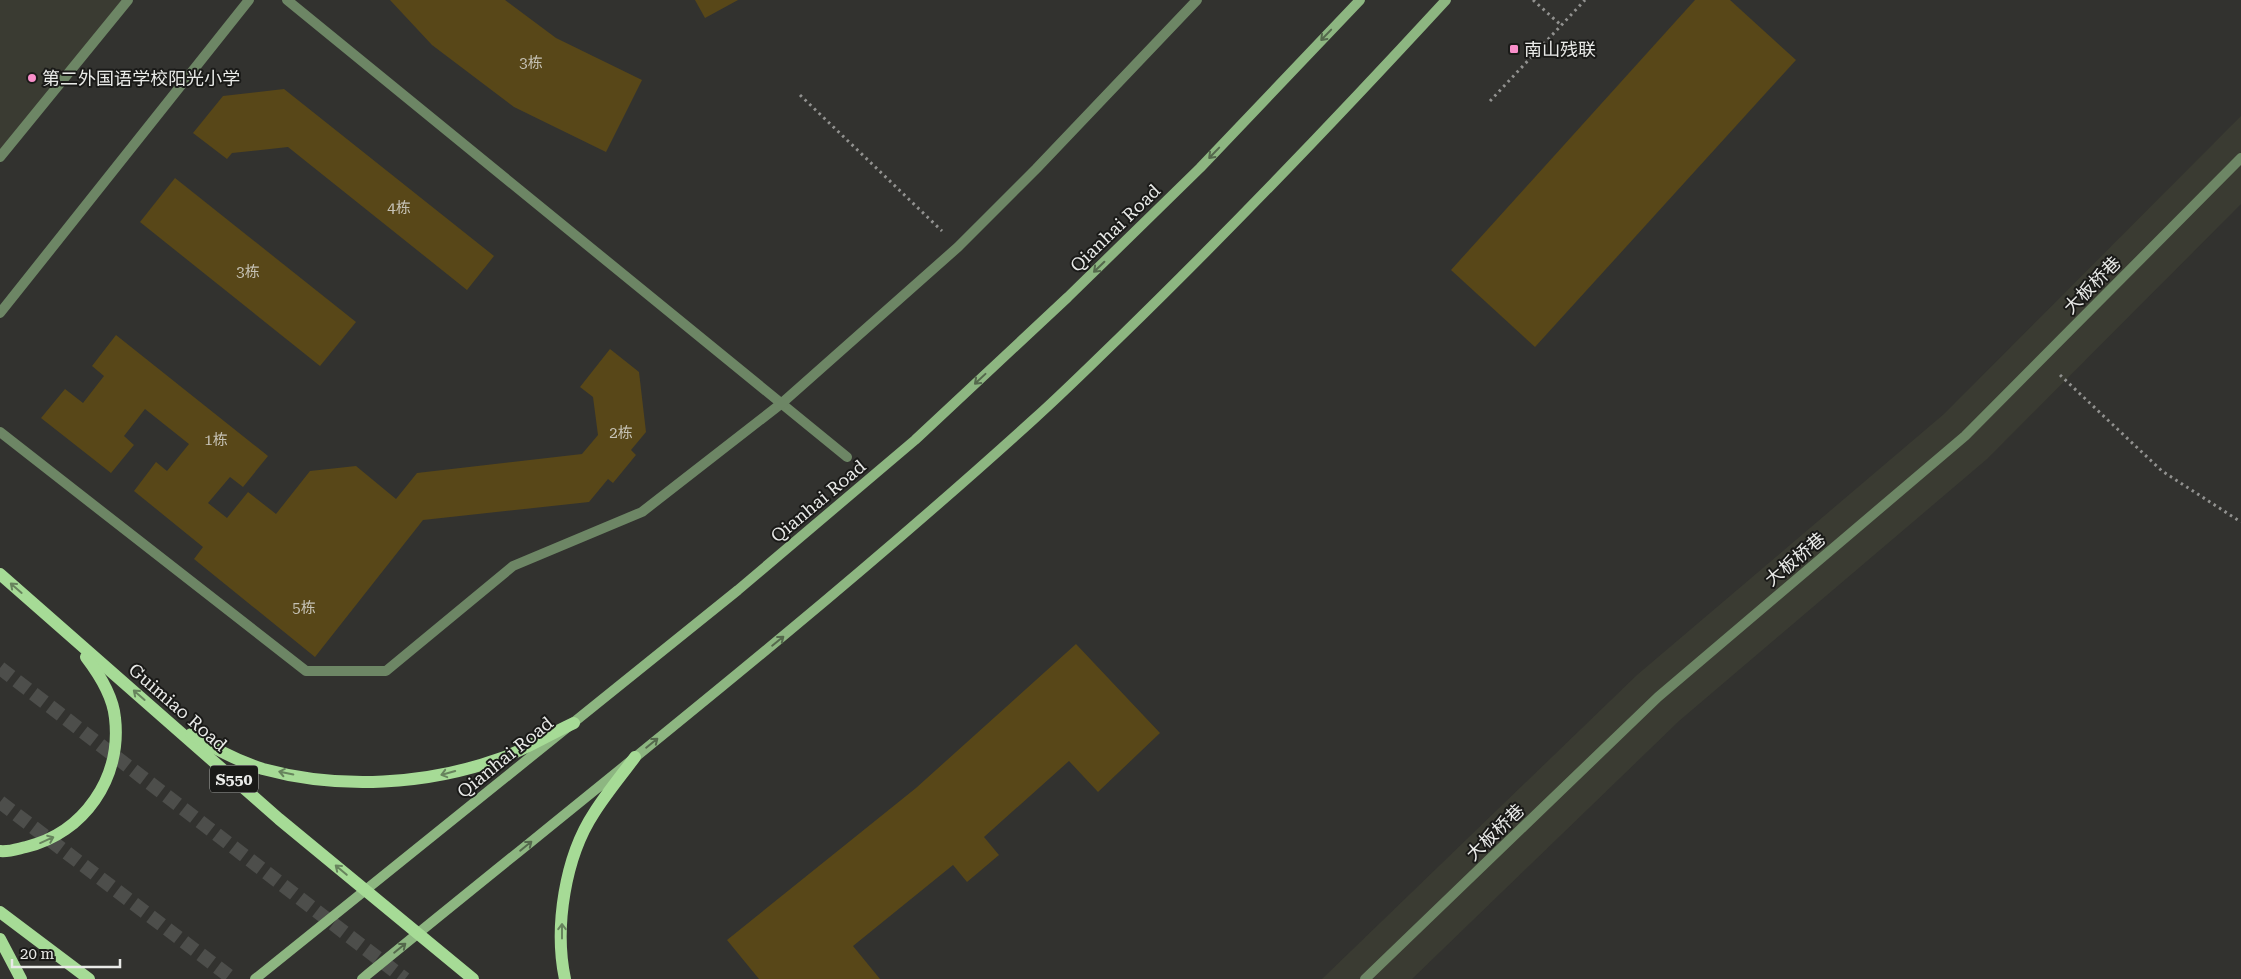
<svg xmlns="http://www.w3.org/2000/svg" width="2241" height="979" font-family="'Roboto Serif','Noto Sans SC',serif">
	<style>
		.built { fill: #3a3b32 }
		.building { fill: #584718 }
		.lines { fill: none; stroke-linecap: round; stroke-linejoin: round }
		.trunk-tunnel { stroke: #4d4e4b; stroke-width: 14; stroke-dasharray: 14 7; stroke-linecap: butt }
		.path { stroke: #929290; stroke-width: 3; stroke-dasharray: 2.5 4; stroke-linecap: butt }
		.service { stroke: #6d8665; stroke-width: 10 }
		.minor { stroke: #6d8665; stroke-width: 10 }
		.secondary { stroke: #8db681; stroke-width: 10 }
		.primary { stroke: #a6db96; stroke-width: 12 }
		.oneway { stroke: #54684c }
		.oneway2 { stroke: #67845d }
		.poi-dot { fill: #f98fca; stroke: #1a1a18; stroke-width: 2 }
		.labels { text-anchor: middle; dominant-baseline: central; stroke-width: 4; stroke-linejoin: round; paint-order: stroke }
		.number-label { font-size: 15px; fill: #c5c1b4 }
		.shield { fill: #1a1a18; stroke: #abacaa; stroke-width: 1 }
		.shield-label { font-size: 16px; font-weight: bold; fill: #e9eae8 }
		.poi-label { font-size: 18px; fill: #e9eae8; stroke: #1a1a18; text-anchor: start }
		.street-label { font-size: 18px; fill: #e9eae8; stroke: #1a1a18 }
	</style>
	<rect width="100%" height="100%" fill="#32322f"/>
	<g class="built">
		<polygon points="0,0 128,0 0,157"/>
		<polygon points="2241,116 2241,204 1987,459 1679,721 1412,979 1322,979 1637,675 1944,414"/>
	</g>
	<g class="building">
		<polygon points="390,0 505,0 556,38 642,80 606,152 514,107 432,45"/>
		<polygon points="695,0 738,0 705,18"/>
		<polygon points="1695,0 1730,0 1796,60 1535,347 1451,270"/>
		<polygon points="284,89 494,256 467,290 288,147 232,153 227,159 193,133 223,96"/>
		<polygon points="175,178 356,322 320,366 140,222"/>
		<polygon points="116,335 268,456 243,487 230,477 208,503 227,518 248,492 276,514 310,471 356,466 396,499 417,473 582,454 598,435 593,397 580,387 610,349 639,372 646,432 631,450 636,455 613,483 608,479 589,502 423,520 315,657 194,559 203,547 134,491 156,462 167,471 189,444 145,409 124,436 134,445 111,473 41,418 65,389 83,403 104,376 92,366"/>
		<polygon points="1076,644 1160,733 1098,792 1069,761 984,837 999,855 967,882 953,865 853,946 880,979 759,979 727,940 916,788"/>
	</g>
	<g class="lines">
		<g class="trunk-tunnel">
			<polyline points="0,668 405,979"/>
			<polyline points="0,802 233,979"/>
		</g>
		<g class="path">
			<polyline points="1533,0 1562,26"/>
			<polyline points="800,95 942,231"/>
			<polyline points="1490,101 1585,0"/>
			<polyline points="2060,375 2162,471 2241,522"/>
		</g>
		<g class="service">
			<polyline points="287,0 847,457"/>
			<polyline points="0,157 128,0"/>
			<polyline points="0,313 249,0"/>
			<polyline points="0,432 306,671 386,671 513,566 642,512 782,403 958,247 1036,169 1197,0"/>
		</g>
		<polyline class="minor" points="1365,979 1658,697 1965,436 2241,158"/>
		<g class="secondary">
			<polyline points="255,979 738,590 915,440 1068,297 1200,168 1360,0"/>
			<path d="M 362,979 C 588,794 818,615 1034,419 C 1063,393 1091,365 1119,338 C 1231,229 1340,115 1446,0"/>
		</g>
		<g class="primary">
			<polyline points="0,574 279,819 473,979"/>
			<path d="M 191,734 C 213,748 238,761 263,769 C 340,790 427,785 502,758 C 526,749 550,734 574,723"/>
			<path d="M 0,851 C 9,852 17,849 26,847 C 84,833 122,778 115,718 C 113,696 99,674 86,657"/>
			<polyline points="0,912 89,979"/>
			<polyline points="0,939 21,979"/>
			<path d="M 565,979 C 554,927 565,857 594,813 C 606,794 621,776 635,757"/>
		</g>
	</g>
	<defs><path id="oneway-shaft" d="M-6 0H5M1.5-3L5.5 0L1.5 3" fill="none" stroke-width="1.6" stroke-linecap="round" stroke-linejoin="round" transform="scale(1.25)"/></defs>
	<g class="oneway">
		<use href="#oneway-shaft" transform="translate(1326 35) rotate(134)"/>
		<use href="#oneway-shaft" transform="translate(1214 153) rotate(134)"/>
		<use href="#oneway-shaft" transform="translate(1099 267) rotate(136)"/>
		<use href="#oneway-shaft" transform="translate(980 379) rotate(137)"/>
		<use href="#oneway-shaft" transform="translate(778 641) rotate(-39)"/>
		<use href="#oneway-shaft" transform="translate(652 743) rotate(-39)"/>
		<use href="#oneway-shaft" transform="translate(526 846) rotate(-39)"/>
		<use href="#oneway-shaft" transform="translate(400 948) rotate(-39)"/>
	</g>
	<g class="oneway2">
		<use href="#oneway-shaft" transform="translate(16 588) rotate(-139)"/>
		<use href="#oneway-shaft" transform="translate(139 695) rotate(-139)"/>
		<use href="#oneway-shaft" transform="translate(286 773) rotate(-168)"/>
		<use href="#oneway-shaft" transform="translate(448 773) rotate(164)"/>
		<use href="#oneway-shaft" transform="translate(47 840) rotate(-24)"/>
		<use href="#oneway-shaft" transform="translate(341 870) rotate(-140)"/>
		<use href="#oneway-shaft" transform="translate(562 931) rotate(-90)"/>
	</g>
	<g class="poi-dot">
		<rect x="1509" y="44" width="10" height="10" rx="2.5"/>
		<circle cx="32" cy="78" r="5"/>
	</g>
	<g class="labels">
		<g class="number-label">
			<text x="531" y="63">3栋</text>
			<text x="399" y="208">4栋</text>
			<text x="248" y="272">3栋</text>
			<text x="621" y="433">2栋</text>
			<text x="216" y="440">1栋</text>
			<text x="304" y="608">5栋</text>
		</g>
		<rect class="shield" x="210" y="765.5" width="48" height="27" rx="4"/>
		<g class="shield-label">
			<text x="234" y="779">S550</text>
		</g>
		<g class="poi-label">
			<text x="1524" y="49">南山残联</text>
			<text x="42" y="78">第二外国语学校阳光小学</text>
		</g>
		<g class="street-label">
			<text transform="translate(1115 228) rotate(-44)">Qianhai Road</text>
			<text transform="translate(2092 285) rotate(-45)">大板桥巷</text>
			<text transform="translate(818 501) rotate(-40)">Qianhai Road</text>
			<text transform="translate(1795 559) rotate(-40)">大板桥巷</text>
			<text transform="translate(178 707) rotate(41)">Guimiao Road</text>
			<text transform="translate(505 757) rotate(-39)">Qianhai Road</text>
			<text transform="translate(1495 832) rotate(-44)">大板桥巷</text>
		</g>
	</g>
	<path d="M12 959v8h108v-8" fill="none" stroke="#e9eae8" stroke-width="2.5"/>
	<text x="20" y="959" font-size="15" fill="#e9eae8" stroke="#1a1a18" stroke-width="4" paint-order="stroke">20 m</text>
</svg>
